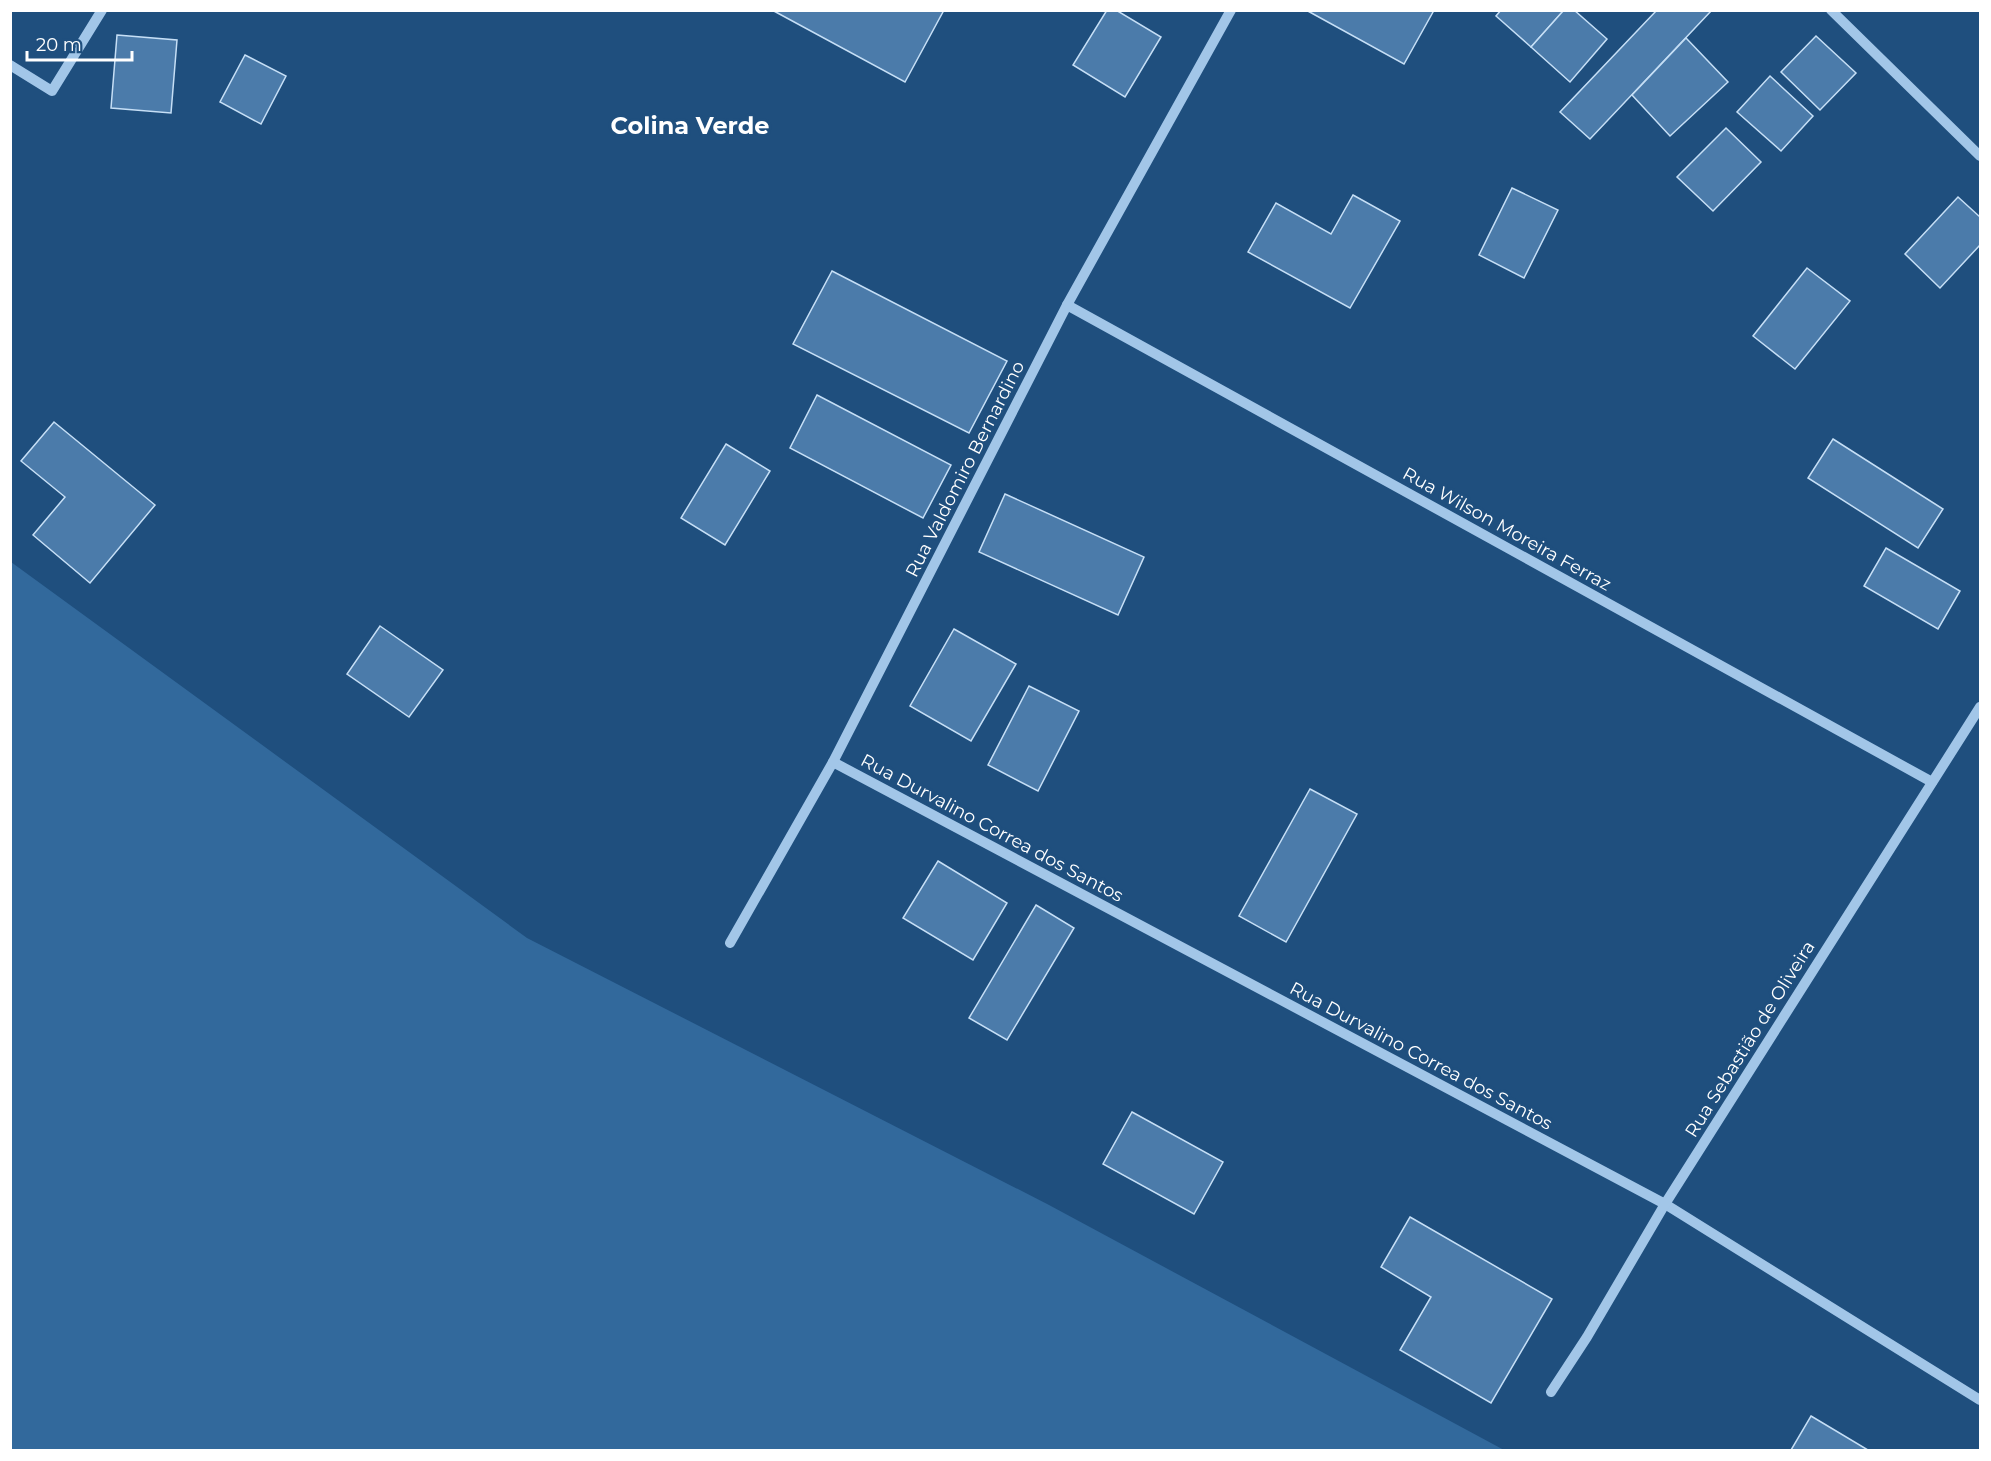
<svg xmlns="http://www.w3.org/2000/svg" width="1991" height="1461" font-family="Montserrat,sans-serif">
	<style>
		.green { fill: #32699c }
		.building { fill: #4b7baa; stroke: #c6dff6; stroke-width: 1.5 }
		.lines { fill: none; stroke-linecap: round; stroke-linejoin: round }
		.minor { stroke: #a2c6e8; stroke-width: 10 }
		.labels { text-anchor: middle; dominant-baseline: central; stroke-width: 6; stroke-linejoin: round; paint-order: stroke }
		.street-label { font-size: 18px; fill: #fff; stroke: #1f4f7e }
		.district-label { font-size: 24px; font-weight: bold; fill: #fff; stroke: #1f4f7e }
	</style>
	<rect width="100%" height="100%" fill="#1f4f7e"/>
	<polygon class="green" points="11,562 527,938 1049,1205 1504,1450 11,1450"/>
	<g class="building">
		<polygon points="772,10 944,10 905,82"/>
		<polygon points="1107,10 1116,10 1161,37 1125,97 1073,65"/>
		<polygon points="1306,10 1430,10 1433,12 1404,64"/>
		<polygon points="1501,10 1564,10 1531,47 1496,16"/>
		<polygon points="1564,10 1574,10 1607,39 1570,82 1531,47"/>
		<polygon points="1657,10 1712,10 1590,139 1560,112"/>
		<polygon points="117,35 177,40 171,113 111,108"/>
		<polygon points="1816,36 1856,73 1820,110 1781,72"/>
		<polygon points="1686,38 1728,82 1670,136 1632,95"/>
		<polygon points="245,55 286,76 261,124 220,102"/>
		<polygon points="1770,76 1813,116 1781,151 1737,112"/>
		<polygon points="1726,128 1761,162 1713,211 1677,177"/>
		<polygon points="1512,188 1558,210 1524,278 1479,255"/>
		<polygon points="1353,195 1400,221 1350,308 1248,252 1276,203 1331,234"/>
		<polygon points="1958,197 1980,217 1980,245 1940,288 1905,254"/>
		<polygon points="1807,268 1850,301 1795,369 1753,336"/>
		<polygon points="832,271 1007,361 969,433 793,344"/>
		<polygon points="817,395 951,465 923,518 790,448"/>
		<polygon points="54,422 155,505 90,583 33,535 65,497 21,461"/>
		<polygon points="1833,439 1943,509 1918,548 1808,478"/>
		<polygon points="726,444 770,471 725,545 681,518"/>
		<polygon points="1005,494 1144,557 1118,615 979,552"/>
		<polygon points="1886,548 1960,591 1938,629 1864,586"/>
		<polygon points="380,626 443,670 409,717 347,674"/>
		<polygon points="954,629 1016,664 971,741 910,706"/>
		<polygon points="1029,686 1079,711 1038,791 988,765"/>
		<polygon points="1310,789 1357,814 1286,942 1239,916"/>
		<polygon points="938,861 1007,903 973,960 903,918"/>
		<polygon points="1036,905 1074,928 1007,1040 969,1018"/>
		<polygon points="1132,1112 1223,1162 1194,1214 1103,1164"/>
		<polygon points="1410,1217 1552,1299 1491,1403 1400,1350 1431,1297 1381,1267"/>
		<polygon points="1811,1416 1868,1450 1791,1450"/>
	</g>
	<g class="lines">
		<g class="minor">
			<polyline points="1831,10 1980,156"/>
			<polyline points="10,65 52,91 102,10"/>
			<polyline points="1067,305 1932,782"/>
			<polyline points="833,762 1665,1204 1980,1400"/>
			<polyline points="730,943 833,762 1067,305 1231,10"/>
			<polyline points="1551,1392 1587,1337 1665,1204 1980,707"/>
		</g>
	</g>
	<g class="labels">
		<g class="street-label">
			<text transform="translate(965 469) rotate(-63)">Rua Valdomiro Bernardino</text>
			<text transform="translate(1507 529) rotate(29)">Rua Wilson Moreira Ferraz</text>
			<text transform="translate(992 828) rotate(28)">Rua Durvalino Correa dos Santos</text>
			<text transform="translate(1750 1039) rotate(-58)">Rua Sebastião de Oliveira</text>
			<text transform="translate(1421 1056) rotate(28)">Rua Durvalino Correa dos Santos</text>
		</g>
		<g class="district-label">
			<text x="690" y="125">Colina Verde</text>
		</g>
	</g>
	<rect width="1991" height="1461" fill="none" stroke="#ffffff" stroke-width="24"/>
	<path d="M27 51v9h105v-9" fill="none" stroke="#ffffff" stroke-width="3"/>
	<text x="36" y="51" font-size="18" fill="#ffffff" stroke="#1f4f7e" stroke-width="4.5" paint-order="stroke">20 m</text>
</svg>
